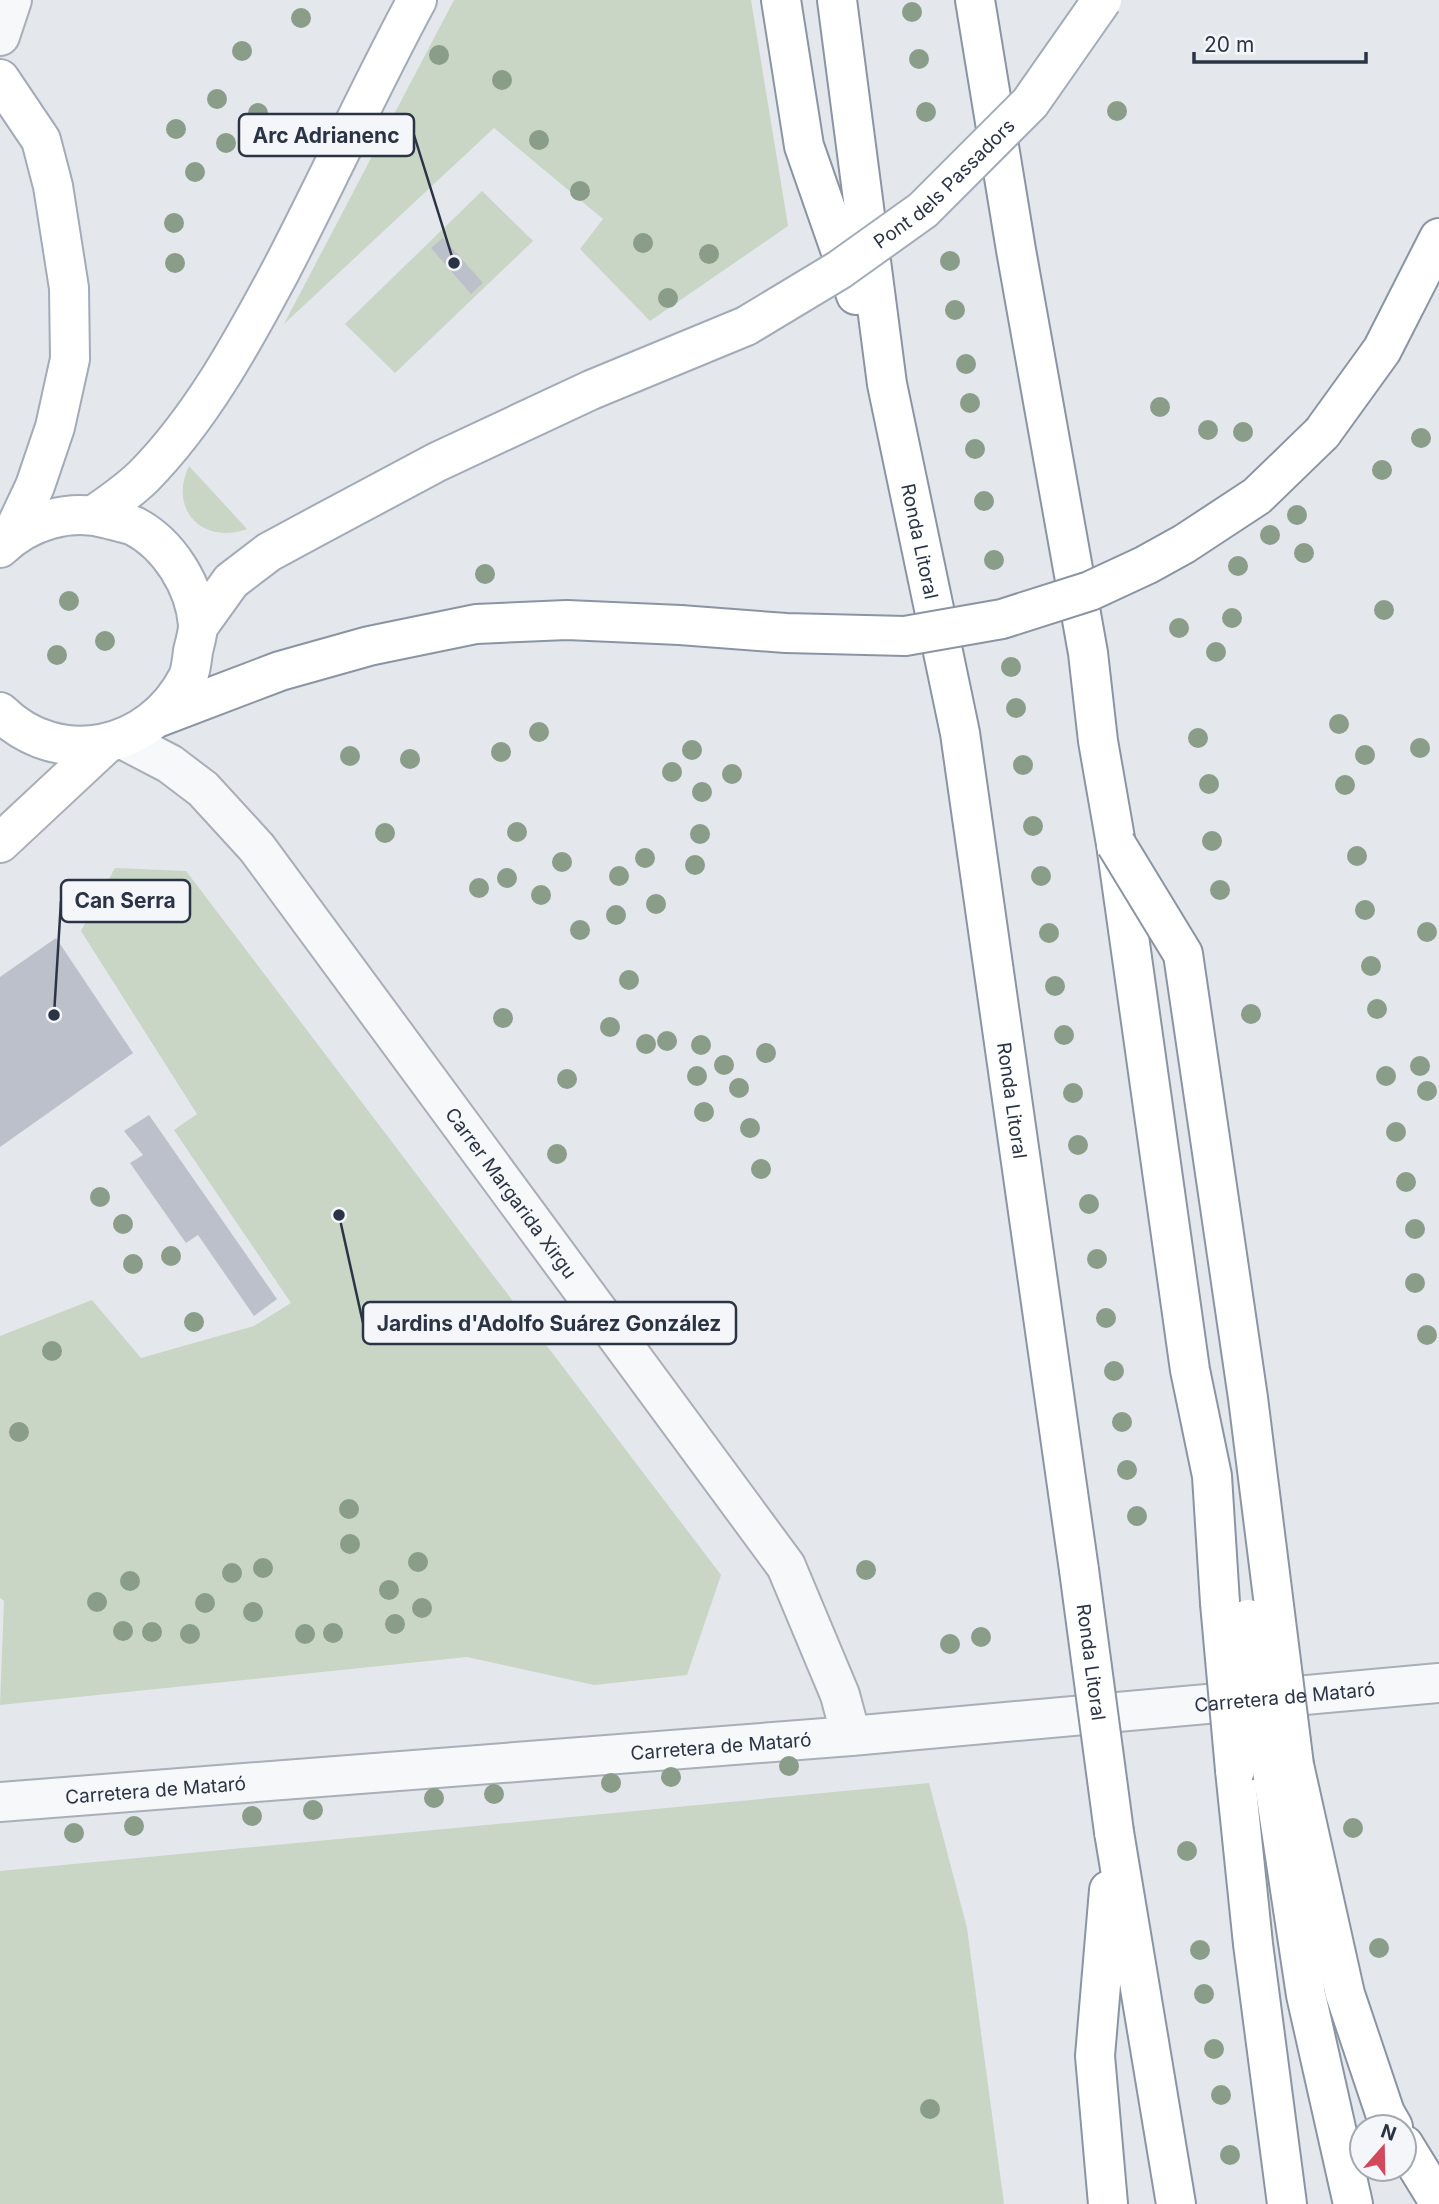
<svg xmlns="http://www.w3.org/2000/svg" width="1439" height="2204" font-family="Inter,sans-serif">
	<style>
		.green { fill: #c9d6c5 }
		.building { fill: #bbc0ca }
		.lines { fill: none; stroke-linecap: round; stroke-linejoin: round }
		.minor-casing { stroke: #a9aeb7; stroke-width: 42 }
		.tertiary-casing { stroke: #a9aeb7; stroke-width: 42 }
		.secondary-casing { stroke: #a9aeb7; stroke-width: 42 }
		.primary-casing { stroke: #a3abb8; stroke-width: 42 }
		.trunk-casing { stroke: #8b94a3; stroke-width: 42 }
		.motorway-casing { stroke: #8b94a3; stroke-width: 42 }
		.minor { stroke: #f7f8fa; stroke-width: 38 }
		.tertiary { stroke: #f7f8fa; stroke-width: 38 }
		.secondary { stroke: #fff; stroke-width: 38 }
		.primary { stroke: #fff; stroke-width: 38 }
		.trunk { stroke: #fff; stroke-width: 38 }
		.motorway { stroke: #fff; stroke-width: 38 }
		.primary-bridge-casing { stroke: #a3abb8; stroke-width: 42; stroke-linecap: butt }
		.trunk-bridge-casing { stroke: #8b94a3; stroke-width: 42; stroke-linecap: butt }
		.motorway-bridge-casing { stroke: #8b94a3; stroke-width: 42; stroke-linecap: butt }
		.primary-bridge { stroke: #fff; stroke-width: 38 }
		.trunk-bridge { stroke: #fff; stroke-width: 38 }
		.motorway-bridge { stroke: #fff; stroke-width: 38 }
		.tree { fill: #899d89 }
		.labels { text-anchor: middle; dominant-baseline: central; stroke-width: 5; stroke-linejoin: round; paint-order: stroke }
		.street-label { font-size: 19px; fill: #2b3445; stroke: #f4f6f9 }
		.leader { fill: none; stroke: #2b3445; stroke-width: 2.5 }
		.callout-dot { fill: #2b3445; stroke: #f4f6f9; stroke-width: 2.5 }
		.callout { fill: #f4f6f9; stroke: #2b3445; stroke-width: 2.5 }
		.callout-label { font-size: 21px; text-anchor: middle; font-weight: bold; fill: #2b3445 }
	</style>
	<rect width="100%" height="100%" fill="#e4e7ec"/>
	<g class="green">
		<polygon points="454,0 751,0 788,226 650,321 580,249 603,219 494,128 284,324"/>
		<polygon points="482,191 533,241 395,373 345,324"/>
		<path d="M 189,466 L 247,529 C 203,545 168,510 189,466 Z"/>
		<polygon points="115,868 186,871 721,1575 687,1675 594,1685 467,1657 0,1705 4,1601 0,1598 0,1336 92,1300 141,1358 254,1326 291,1303 174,1130 197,1114 81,931"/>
		<polygon points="929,1783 967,1928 1004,2204 0,2204 0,1871"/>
	</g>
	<g class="building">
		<polygon points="443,238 483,283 471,294 431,248"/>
		<polygon points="56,938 133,1053 0,1147 0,977"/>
		<polygon points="149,1115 277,1299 254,1316 198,1235 186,1243 130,1163 143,1155 124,1131"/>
	</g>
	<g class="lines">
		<defs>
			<g id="minor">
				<polyline points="0,36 12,0"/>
				<path id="s1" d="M 0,1802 L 851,1736"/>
			</g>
			<g id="tertiary">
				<path id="s2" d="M 122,739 L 170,764 L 203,789 L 257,848 L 786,1566 L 840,1695 L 851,1736 L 1439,1683"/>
			</g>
			<polyline id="secondary" points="0,843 106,744"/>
			<g id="primary">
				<polyline points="0,79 41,140 53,186 69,288 70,359 55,427 35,486 11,537"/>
				<path d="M 94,515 C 111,503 129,491 144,476 C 201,418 242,343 280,272 C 327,182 369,89 417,0"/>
				<path d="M 0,548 C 28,521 70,508 108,519 C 116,521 126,523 134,526 C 169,544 195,586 198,625 C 198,633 195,643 193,651 C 192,659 191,670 188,677 C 151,750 59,770 0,712"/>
				<polyline points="198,627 231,581 269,552 319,525 437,462 591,390 746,326"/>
			</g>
			<g id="trunk">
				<polyline points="781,0 804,146 856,295"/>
				<path id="s3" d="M 837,0 L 887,384 L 960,733 L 1079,1570"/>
				<polyline points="975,0 1016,250 1088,653 1098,741 1116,844 1190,1370 1212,1476 1220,1603"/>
				<polyline points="1322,433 1382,350 1439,238"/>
				<polyline points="159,717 280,671 369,646 476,624 567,620 680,625"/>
				<polyline points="1235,1770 1253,1944 1287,2204"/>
				<polyline points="1273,1777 1306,1995 1353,2204"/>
				<polyline points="1114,1832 1176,2204"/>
				<polyline points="1108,2204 1095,2056 1109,1890"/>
			</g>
			<g id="motorway">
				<polyline points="1294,1765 1345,1994 1385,2113 1393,2127"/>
				<polyline points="1404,2145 1439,2202"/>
			</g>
		</defs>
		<use href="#minor" class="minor-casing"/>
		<use href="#tertiary" class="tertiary-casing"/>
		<use href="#secondary" class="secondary-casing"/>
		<use href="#primary" class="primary-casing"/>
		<use href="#trunk" class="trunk-casing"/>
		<use href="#motorway" class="motorway-casing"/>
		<use href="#minor" class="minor"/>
		<use href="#tertiary" class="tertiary"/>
		<use href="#secondary" class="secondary"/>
		<use href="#primary" class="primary"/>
		<use href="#trunk" class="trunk"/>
		<use href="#motorway" class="motorway"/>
		<defs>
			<g id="primary-bridge">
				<path id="s4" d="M 746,326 L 839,270 L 923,210 L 1030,103 L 1102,0"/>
			</g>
			<g id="trunk-bridge">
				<polyline points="680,625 786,633 905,636 1002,619 1090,591 1146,565 1184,544 1257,496 1322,433"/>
				<path id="s5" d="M 1079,1570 L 1114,1832"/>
				<polyline points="1220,1603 1235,1770"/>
				<polyline points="1248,1619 1273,1777"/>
			</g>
			<polyline id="motorway-bridge" points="1116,844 1183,954 1248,1398 1294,1765"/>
		</defs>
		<use href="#primary-bridge" class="primary-bridge-casing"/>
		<use href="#trunk-bridge" class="trunk-bridge-casing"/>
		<use href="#motorway-bridge" class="motorway-bridge-casing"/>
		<use href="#primary-bridge" class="primary-bridge"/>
		<use href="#trunk-bridge" class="trunk-bridge"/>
		<use href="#motorway-bridge" class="motorway-bridge"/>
	</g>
	<g class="tree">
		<circle cx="912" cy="12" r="10"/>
		<circle cx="301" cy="18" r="10"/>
		<circle cx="242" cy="51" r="10"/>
		<circle cx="439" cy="55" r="10"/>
		<circle cx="919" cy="59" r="10"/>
		<circle cx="502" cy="80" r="10"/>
		<circle cx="217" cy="99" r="10"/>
		<circle cx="1117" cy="111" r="10"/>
		<circle cx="926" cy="112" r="10"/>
		<circle cx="258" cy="113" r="10"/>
		<circle cx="176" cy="129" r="10"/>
		<circle cx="539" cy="140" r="10"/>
		<circle cx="226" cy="143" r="10"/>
		<circle cx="195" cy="172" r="10"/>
		<circle cx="580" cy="191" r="10"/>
		<circle cx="174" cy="223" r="10"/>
		<circle cx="643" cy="243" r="10"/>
		<circle cx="709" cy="254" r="10"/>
		<circle cx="950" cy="261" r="10"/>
		<circle cx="175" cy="263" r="10"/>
		<circle cx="668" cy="298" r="10"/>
		<circle cx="955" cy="310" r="10"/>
		<circle cx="966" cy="364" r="10"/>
		<circle cx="970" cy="403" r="10"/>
		<circle cx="1160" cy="407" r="10"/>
		<circle cx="1208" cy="430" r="10"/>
		<circle cx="1243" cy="432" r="10"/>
		<circle cx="1421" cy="438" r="10"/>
		<circle cx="975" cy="449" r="10"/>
		<circle cx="1382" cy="470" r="10"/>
		<circle cx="984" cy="501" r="10"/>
		<circle cx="1297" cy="515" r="10"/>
		<circle cx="1270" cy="535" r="10"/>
		<circle cx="1304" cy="553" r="10"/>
		<circle cx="994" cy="560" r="10"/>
		<circle cx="1238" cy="566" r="10"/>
		<circle cx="485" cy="574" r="10"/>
		<circle cx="69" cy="601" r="10"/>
		<circle cx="1384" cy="610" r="10"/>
		<circle cx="1232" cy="618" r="10"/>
		<circle cx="1179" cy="628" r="10"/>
		<circle cx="105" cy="641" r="10"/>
		<circle cx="1216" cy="652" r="10"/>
		<circle cx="57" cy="655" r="10"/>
		<circle cx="1011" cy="667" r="10"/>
		<circle cx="1016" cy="708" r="10"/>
		<circle cx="1339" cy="724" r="10"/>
		<circle cx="539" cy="732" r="10"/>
		<circle cx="1198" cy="738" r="10"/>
		<circle cx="1420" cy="748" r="10"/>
		<circle cx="692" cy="750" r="10"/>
		<circle cx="501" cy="752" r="10"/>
		<circle cx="1365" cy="755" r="10"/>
		<circle cx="350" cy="756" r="10"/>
		<circle cx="410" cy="759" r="10"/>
		<circle cx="1023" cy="765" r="10"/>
		<circle cx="672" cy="772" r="10"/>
		<circle cx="732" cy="774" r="10"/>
		<circle cx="1209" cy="784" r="10"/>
		<circle cx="1345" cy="785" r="10"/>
		<circle cx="702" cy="792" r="10"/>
		<circle cx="1033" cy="826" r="10"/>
		<circle cx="517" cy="832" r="10"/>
		<circle cx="385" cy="833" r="10"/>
		<circle cx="700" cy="834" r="10"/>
		<circle cx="1212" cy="841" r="10"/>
		<circle cx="1357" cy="856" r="10"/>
		<circle cx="645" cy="858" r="10"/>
		<circle cx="562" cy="862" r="10"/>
		<circle cx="695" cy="865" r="10"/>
		<circle cx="619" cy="876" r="10"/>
		<circle cx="1041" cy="876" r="10"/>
		<circle cx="507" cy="878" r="10"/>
		<circle cx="479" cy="888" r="10"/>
		<circle cx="1220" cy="890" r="10"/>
		<circle cx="541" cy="895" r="10"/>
		<circle cx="656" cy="904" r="10"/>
		<circle cx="1365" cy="910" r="10"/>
		<circle cx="616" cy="915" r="10"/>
		<circle cx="580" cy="930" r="10"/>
		<circle cx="1427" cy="932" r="10"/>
		<circle cx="1049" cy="933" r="10"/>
		<circle cx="1371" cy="966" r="10"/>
		<circle cx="629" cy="980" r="10"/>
		<circle cx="1055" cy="986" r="10"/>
		<circle cx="1377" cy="1009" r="10"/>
		<circle cx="1251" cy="1014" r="10"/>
		<circle cx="503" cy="1018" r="10"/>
		<circle cx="610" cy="1027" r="10"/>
		<circle cx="1064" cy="1035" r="10"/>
		<circle cx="667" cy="1041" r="10"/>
		<circle cx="646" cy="1044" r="10"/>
		<circle cx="701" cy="1045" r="10"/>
		<circle cx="766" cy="1053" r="10"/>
		<circle cx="724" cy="1065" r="10"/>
		<circle cx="1420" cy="1066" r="10"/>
		<circle cx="697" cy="1076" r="10"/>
		<circle cx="1386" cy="1076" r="10"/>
		<circle cx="567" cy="1079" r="10"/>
		<circle cx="739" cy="1088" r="10"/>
		<circle cx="1427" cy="1091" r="10"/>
		<circle cx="1073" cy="1093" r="10"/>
		<circle cx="704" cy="1112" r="10"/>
		<circle cx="750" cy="1128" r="10"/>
		<circle cx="1396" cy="1132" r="10"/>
		<circle cx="1078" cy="1145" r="10"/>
		<circle cx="557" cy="1154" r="10"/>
		<circle cx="761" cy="1169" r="10"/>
		<circle cx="1406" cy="1182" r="10"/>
		<circle cx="100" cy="1197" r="10"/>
		<circle cx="1089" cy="1204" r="10"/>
		<circle cx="123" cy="1224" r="10"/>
		<circle cx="1415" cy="1229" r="10"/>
		<circle cx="171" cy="1256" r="10"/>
		<circle cx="1097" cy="1259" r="10"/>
		<circle cx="133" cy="1264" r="10"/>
		<circle cx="1415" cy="1283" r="10"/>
		<circle cx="1106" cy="1318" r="10"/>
		<circle cx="194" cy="1322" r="10"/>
		<circle cx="1427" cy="1335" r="10"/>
		<circle cx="52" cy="1351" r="10"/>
		<circle cx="1114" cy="1371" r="10"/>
		<circle cx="1122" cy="1422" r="10"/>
		<circle cx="19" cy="1432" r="10"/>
		<circle cx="1127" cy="1470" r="10"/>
		<circle cx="349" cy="1509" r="10"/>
		<circle cx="1137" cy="1516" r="10"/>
		<circle cx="350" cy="1544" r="10"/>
		<circle cx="418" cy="1562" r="10"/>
		<circle cx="263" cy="1568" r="10"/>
		<circle cx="866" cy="1570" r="10"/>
		<circle cx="232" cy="1573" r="10"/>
		<circle cx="130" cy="1581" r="10"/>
		<circle cx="389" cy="1590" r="10"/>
		<circle cx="97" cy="1602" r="10"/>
		<circle cx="205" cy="1603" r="10"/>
		<circle cx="422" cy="1608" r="10"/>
		<circle cx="253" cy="1612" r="10"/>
		<circle cx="395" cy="1624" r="10"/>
		<circle cx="123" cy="1631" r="10"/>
		<circle cx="152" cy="1632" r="10"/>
		<circle cx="333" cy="1633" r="10"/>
		<circle cx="190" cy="1634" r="10"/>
		<circle cx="305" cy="1634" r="10"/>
		<circle cx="981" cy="1637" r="10"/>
		<circle cx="950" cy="1644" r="10"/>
		<circle cx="789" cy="1766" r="10"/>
		<circle cx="671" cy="1777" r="10"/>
		<circle cx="611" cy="1783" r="10"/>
		<circle cx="494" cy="1794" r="10"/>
		<circle cx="434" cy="1798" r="10"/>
		<circle cx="313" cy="1810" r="10"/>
		<circle cx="252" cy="1816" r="10"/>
		<circle cx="134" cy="1826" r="10"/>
		<circle cx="1353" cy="1828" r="10"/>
		<circle cx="74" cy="1833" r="10"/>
		<circle cx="1187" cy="1851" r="10"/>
		<circle cx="1379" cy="1948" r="10"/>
		<circle cx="1200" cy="1950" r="10"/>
		<circle cx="1204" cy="1994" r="10"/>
		<circle cx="1214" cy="2049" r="10"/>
		<circle cx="1221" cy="2095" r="10"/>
		<circle cx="930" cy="2109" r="10"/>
		<circle cx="1230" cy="2155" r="10"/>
	</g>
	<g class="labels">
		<g class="street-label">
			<text stroke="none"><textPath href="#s4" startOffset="245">Pont dels Passadors</textPath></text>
			<text stroke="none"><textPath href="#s3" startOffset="548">Ronda Litoral</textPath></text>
			<text stroke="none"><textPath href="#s3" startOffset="1115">Ronda Litoral</textPath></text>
			<text stroke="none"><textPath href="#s2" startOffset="604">Carrer Margarida Xirgu</textPath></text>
			<text stroke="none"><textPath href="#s5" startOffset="93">Ronda Litoral</textPath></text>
			<text stroke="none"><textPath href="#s2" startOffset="1685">Carretera de Mataró</textPath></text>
			<text stroke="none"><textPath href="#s1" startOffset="723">Carretera de Mataró</textPath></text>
			<text stroke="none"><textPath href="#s1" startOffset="156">Carretera de Mataró</textPath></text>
		</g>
	</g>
	<path class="leader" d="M454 263L414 135M54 1015L61 901M339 1215L363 1323"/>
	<g class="callout-dot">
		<circle cx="454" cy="263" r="7"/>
		<circle cx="54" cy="1015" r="7"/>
		<circle cx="339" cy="1215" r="7"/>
	</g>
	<g class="callout">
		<rect x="239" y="114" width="175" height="42" rx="7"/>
		<rect x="61" y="880" width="129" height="42" rx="7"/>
		<rect x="363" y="1302" width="373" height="42" rx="7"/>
	</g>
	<g class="callout-label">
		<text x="326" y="143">Arc Adrianenc</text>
		<text x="125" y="908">Can Serra</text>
		<text x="549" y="1331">Jardins d'Adolfo Suárez González</text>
	</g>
	<g transform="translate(1383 2148) rotate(20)"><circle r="33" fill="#f4f6f9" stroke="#a4a8b1" stroke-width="2"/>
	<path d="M0-5L12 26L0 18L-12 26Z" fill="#d1495b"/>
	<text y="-10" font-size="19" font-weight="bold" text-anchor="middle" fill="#2b3445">N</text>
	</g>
	<path d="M1194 52v10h172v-10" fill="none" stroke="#2b3445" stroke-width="3.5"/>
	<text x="1204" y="52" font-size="21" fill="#2b3445" stroke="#f4f6f9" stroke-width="5" paint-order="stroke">20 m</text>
</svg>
